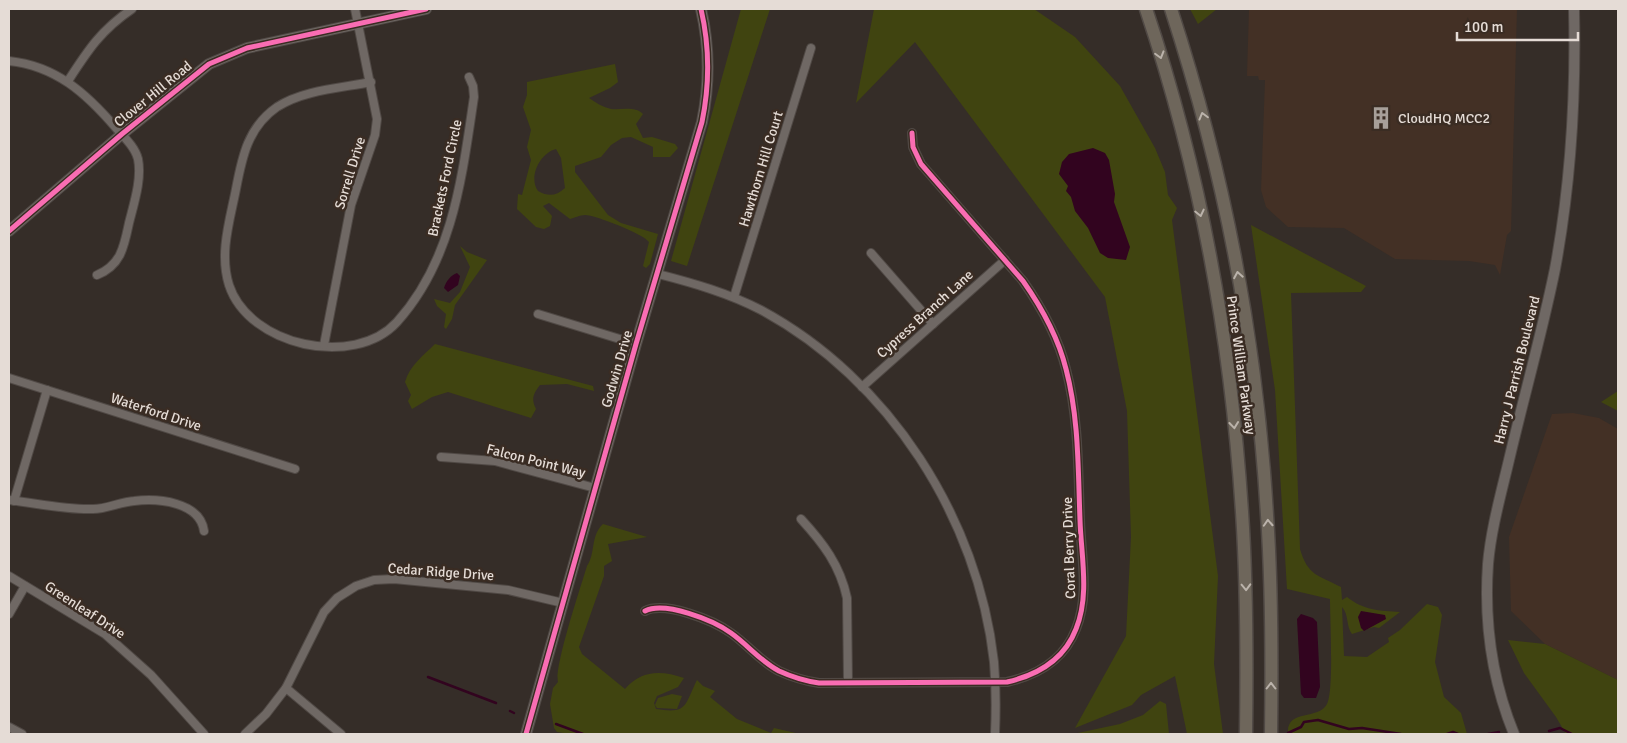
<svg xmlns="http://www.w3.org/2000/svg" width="1627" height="743" font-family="Signika,sans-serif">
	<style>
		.built { fill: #433025 }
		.green { fill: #404410; fill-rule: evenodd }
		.water { fill: #32041f }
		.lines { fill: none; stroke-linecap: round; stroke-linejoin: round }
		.stream { stroke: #32041f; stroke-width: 2.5 }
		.minor-casing { stroke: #504945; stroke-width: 10 }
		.tertiary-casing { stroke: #504945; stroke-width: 12 }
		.trunk-casing { stroke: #504945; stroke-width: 15 }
		.minor { stroke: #6f6864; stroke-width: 8 }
		.tertiary { stroke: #6f6864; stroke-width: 10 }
		.trunk { stroke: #6e665b; stroke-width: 12 }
		.cycleway-casing { stroke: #3a2c23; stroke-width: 8 }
		.cycleway { stroke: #f96db3; stroke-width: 5 }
		.oneway { stroke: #bbb3ab }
		.labels { text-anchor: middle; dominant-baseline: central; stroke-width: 5; stroke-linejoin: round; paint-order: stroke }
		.street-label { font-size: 14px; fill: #e5dcd6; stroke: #3a2c23 }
		.poi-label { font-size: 14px; fill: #e5dcd6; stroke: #3a2c23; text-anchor: start }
	</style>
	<rect width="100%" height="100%" fill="#352d28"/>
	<g class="built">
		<polygon points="1249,9 1517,9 1511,231 1507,235 1500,275 1495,265 1469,261 1395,259 1344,228 1288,227 1266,207 1261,190 1265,80 1259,80 1258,76 1247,76"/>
		<polygon points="1573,413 1599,418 1618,429 1618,680 1545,644 1511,611 1509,537 1552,414"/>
	</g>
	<g class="green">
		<polygon points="741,9 770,9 687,266 671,261"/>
		<polygon points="874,9 1034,9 1075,37 1120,86 1155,148 1165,172 1168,195 1177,208 1172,220 1218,576 1214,664 1223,734 1187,734 1175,676 1141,695 1132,705 1075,728 1126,636 1131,537 1127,411 1105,297 915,42 856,103"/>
		<polygon points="1190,9 1217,9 1198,24"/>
		<path d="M 615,64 L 618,82 L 610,88 L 589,98 C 596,103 603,107 611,109 C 622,110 635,106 643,114 L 636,124 L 643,138 L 652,137 L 675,144 L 678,148 L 670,157 L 653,157 L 653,147 L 631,137 L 622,138 L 611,145 L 601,157 L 575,166 L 575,172 L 608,215 L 621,223 L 658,234 L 650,264 L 646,268 L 643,266 L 649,242 C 644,234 595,215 585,215 C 580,215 574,218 570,219 L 549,203 L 543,206 L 552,216 L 550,226 L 544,229 L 536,227 L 517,209 L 518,194 L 522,195 L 531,160 L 527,147 L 531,130 L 523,107 L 527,95 L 527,82 ZM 556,149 L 561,158 L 565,188 C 556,196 549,197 538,191 C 528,177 540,153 556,149 Z"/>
		<path d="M 1251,225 L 1366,286 L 1361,292 L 1291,293 L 1300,549 C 1308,576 1318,575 1341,587 L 1342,600 L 1347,597 C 1363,610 1380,611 1400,612 L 1379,628 L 1374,627 L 1352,634 C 1346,627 1349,614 1342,607 L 1344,656 L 1367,657 L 1389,642 L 1388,638 L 1400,630 L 1427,604 L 1438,607 L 1442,615 L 1435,662 L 1444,697 L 1461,713 L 1467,734 L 1288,734 C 1286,708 1318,721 1327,704 C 1334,692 1330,618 1330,599 L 1287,589 L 1275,390 Z"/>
		<polygon points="460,246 467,252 487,260 455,305 452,319 446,329 444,327 446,314 437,306 434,299 450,303 460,292 470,267"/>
		<path d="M 435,344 L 593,386 L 594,391 L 567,384 L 540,385 C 533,394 531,399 536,409 L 531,418 L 448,392 L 432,397 L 412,409 L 408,401 L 411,395 L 405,382 C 410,365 423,356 435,344 Z"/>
		<polygon points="1618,391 1618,411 1601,402"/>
		<path d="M 603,524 L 647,537 L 608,544 L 612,561 L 604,566 L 604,576 L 579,647 L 582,654 L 625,689 C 641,670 661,670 684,678 L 678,687 L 657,696 L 654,703 L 656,709 C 688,714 684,706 697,680 L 703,686 L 715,691 L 710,697 L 737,719 L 771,733 L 774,728 L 800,734 L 570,734 L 557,732 L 554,728 L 550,704 L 553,688 L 558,682 C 554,667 581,586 587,566 C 596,553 590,536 603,524 Z"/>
		<polygon points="1508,640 1545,644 1618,680 1618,734 1566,734 1556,717 1524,673"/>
		<polygon points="672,694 682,696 677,709 657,708 655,705 658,698"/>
		<polygon points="1160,701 1166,704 1169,734 1073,734 1120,724 1143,715"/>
	</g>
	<g class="water">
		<polygon points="1093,148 1105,153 1109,160 1115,194 1114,202 1130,247 1126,260 1108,258 1100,253 1088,228 1075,211 1071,197 1066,191 1068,186 1059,174 1062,162 1069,154"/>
		<path d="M 457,273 L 460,276 L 458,285 L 448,292 L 444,288 C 446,281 451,275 457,273 Z"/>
		<polygon points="1361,611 1385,615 1386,619 1364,631 1361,628 1358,617"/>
		<polygon points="1301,614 1313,618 1317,622 1320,687 1316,698 1304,698 1301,694 1297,619"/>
	</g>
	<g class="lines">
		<g class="stream">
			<polyline points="428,677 496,703"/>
			<polyline points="510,711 514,713"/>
			<polyline points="556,724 583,734"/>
			<polyline points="1549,731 1560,728 1572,734"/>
			<polyline points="1288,733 1301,727 1304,722 1318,720 1349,729 1362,728 1401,734"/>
			<polyline points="1447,734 1453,732 1458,734"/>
			<polyline points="1488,734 1499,732"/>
		</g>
		<defs>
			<g id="minor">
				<path d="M 9,61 C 56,66 86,93 116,128 C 124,137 135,147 138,159 C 142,179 134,203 129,223 C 124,247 121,265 97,275"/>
				<path d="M 68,81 C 88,50 101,30 132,9"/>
				<path d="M 371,82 C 341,88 303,90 277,107 C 248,127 242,157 236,189 C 230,220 219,253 229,285 C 249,346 354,369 397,322 C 453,260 462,177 474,97 L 473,86 L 469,77"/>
				<polyline points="871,253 933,324"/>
				<path d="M 658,274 C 693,283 728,293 761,310 C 889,379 978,518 994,662 C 996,686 996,711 995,734"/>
				<polyline points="734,297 811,48"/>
				<polyline points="538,314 636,344"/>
				<polyline points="324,345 351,205 375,135 377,119 355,9"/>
				<polyline points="9,378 295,469"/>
				<polyline points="862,387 1005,260"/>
				<polyline points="441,457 495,461 595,488"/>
				<path d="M 9,500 C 36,503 65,510 93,509 C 107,509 120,502 134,501 C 158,498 200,502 204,531"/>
				<polyline points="14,501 47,390"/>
				<path d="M 801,519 C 823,543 840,565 847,598 L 848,683"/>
				<polyline points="9,576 105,634 151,675 204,734"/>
				<path d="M 645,611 C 665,601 713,620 731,633 C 748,645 760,661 779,671 C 792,677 805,681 819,683 L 1007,682 C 1038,675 1064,660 1076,629 C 1090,595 1081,555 1080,520 C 1078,470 1079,418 1066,369 C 1058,337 1042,308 1023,281 L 921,164 L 913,147 L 912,133"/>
				<polyline points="9,614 25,586"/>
				<polyline points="286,688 341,734"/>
				<polyline points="9,727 22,734"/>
				<polyline points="245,734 266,714 286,688 324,612 337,598 356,586 374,580 394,579 508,590 563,603"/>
			</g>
			<g id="tertiary">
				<polyline points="9,231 122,134 209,64 247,48 426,9"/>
				<path d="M 526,734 L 636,344 L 702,122 C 710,83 710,48 701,9"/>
				<path d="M 1514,734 C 1492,680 1484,622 1488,564 C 1491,529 1501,494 1509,460 C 1524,396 1542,333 1555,269 C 1571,183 1576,96 1574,9"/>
			</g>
			<g id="trunk">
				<path d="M 1146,9 C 1200,170 1231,342 1242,512 C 1247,586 1247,660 1246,734"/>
				<path d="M 1171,9 C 1224,172 1257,344 1267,515 C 1272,588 1272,661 1271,734"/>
			</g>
		</defs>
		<use href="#minor" class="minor-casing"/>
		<use href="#tertiary" class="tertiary-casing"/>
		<use href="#trunk" class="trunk-casing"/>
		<use href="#minor" class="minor"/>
		<use href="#tertiary" class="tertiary"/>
		<use href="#trunk" class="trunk"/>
		<defs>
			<g id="cycleway">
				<polyline points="9,231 122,134 209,64 247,48 426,9"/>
				<path d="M 645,611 C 665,601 713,620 731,633 C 748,645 760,661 779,671 C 792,677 805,681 819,683 L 1007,682 C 1038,675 1064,660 1076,629 C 1090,595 1081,555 1080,520 C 1078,470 1079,418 1066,369 C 1058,337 1042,308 1023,281 L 921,164 L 913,147 L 912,133"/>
				<path d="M 526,734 L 636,344 L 702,122 C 710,83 710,48 701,9"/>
			</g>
		</defs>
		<use href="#cycleway" class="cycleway-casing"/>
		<use href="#cycleway" class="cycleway"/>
	</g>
	<defs><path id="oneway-chevron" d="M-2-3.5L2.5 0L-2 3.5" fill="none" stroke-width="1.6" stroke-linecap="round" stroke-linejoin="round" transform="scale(1.25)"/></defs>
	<g class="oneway">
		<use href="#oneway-chevron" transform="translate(1160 55) rotate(74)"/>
		<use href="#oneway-chevron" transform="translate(1203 116) rotate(-105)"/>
		<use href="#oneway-chevron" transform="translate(1200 213) rotate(77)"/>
		<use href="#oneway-chevron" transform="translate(1238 275) rotate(-100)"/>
		<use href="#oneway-chevron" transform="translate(1234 425) rotate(84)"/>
		<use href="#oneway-chevron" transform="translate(1268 523) rotate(-93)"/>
		<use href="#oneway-chevron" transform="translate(1246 587) rotate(88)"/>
		<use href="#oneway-chevron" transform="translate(1271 686) rotate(-90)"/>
	</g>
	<defs>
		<symbol id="building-bare" viewBox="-9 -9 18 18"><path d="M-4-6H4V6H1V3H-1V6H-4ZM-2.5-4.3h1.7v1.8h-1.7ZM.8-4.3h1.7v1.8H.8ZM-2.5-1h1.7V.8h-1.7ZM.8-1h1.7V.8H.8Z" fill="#a79f99" stroke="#3a2c23" stroke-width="2.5" paint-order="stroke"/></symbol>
	</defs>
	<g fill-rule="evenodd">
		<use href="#building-bare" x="1365" y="102" width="32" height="32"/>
	</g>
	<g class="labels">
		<g class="street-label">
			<text transform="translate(153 94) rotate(-39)">Clover Hill Road</text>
			<text transform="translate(761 169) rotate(-73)">Hawthorn Hill Court</text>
			<text transform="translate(350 173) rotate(-73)">Sorrell Drive</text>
			<text transform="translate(445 178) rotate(-78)">Brackets Ford Circle</text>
			<text transform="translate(925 314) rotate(-42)">Cypress Branch Lane</text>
			<text transform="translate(1241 365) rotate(82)">Prince William Parkway</text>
			<text transform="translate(617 369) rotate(-74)">Godwin Drive</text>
			<text transform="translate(1517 370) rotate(-76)">Harry J Parrish Boulevard</text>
			<text transform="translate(156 412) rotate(18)">Waterford Drive</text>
			<text transform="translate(536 461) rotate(14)">Falcon Point Way</text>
			<text transform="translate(1069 548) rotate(-92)">Coral Berry Drive</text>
			<text transform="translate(441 572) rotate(4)">Cedar Ridge Drive</text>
			<text transform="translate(85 610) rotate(33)">Greenleaf Drive</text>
		</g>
		<g class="poi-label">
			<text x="1398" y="118">CloudHQ MCC2</text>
		</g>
	</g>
	<rect width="1627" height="743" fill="none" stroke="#e5dcd6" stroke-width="20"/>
	<path d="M1457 32v8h121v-8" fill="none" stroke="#e5dcd6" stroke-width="2.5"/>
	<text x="1464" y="32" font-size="15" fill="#e5dcd6" stroke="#3a2c23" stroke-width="4" paint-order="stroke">100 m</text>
</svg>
